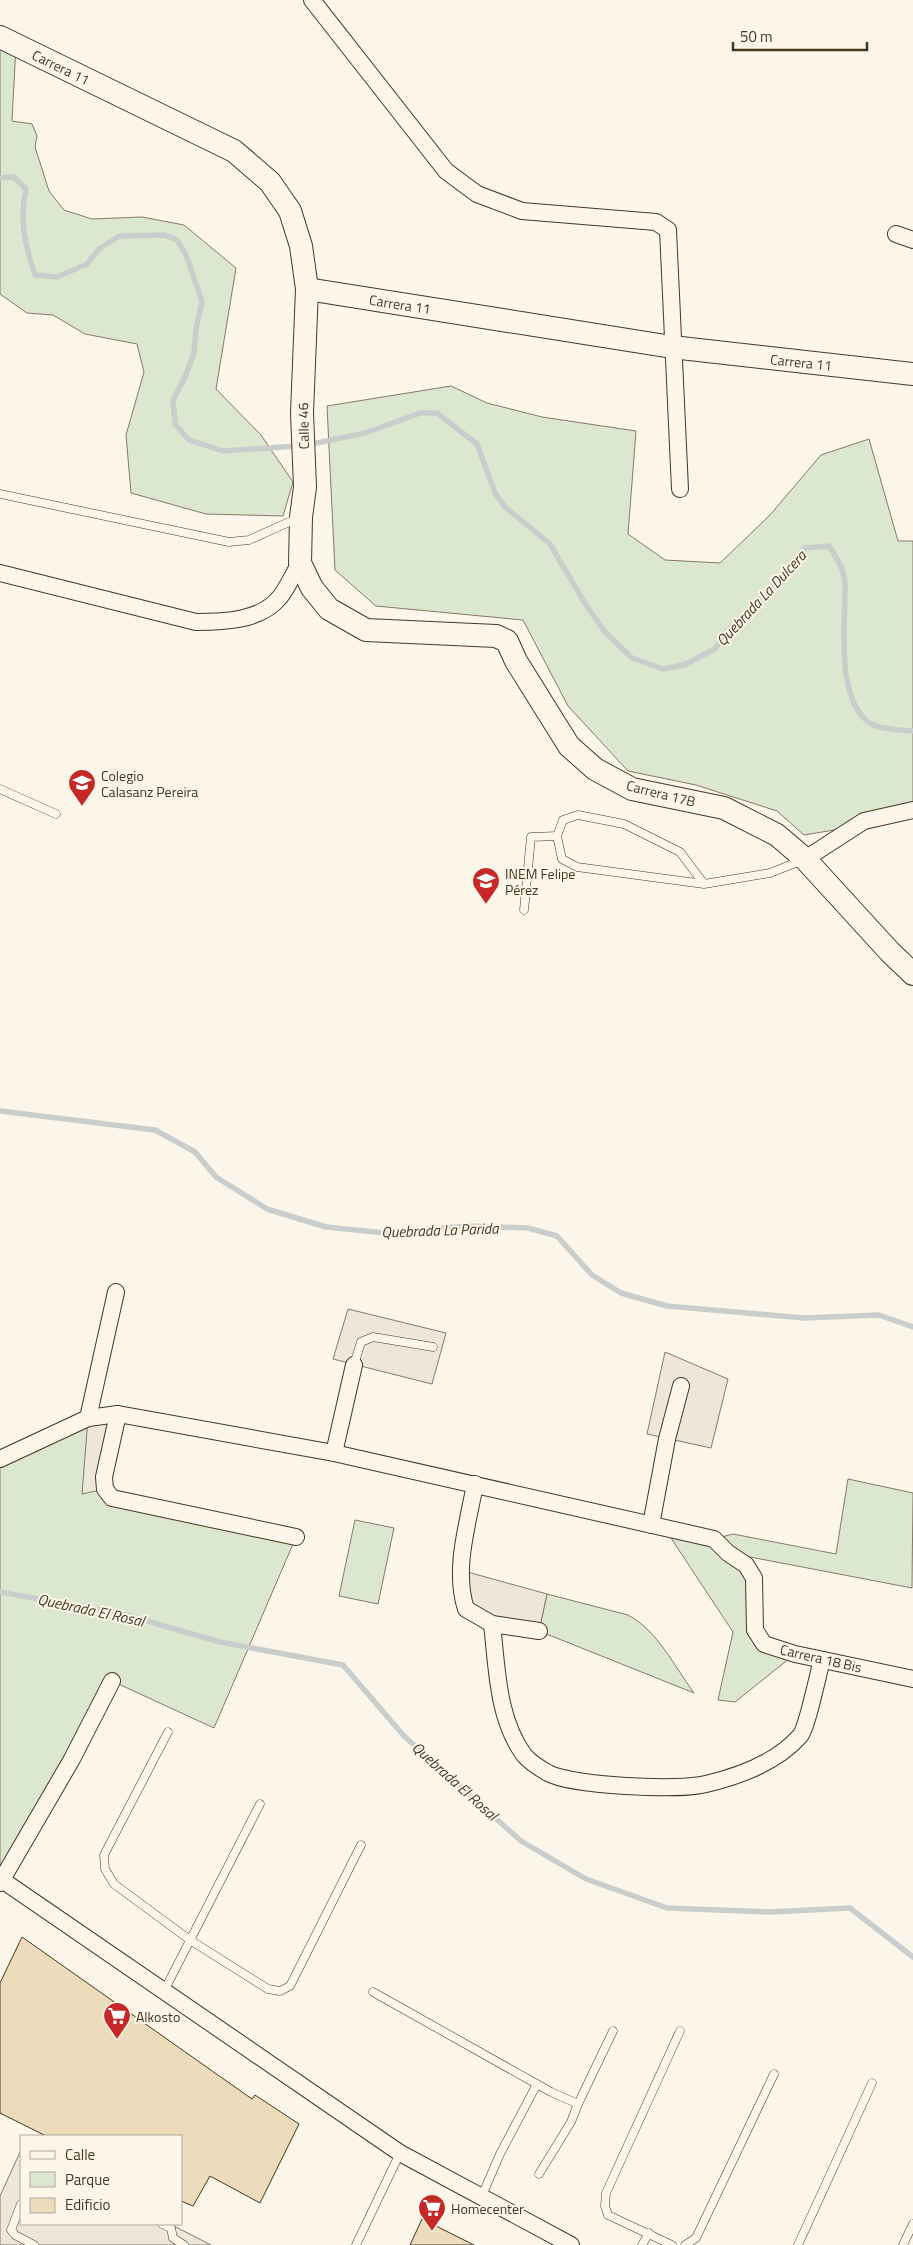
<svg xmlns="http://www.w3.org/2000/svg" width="913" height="2245" font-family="'Titillium Web',sans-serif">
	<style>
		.green { fill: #dce7d0; stroke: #887966 }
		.parking { fill: #ede7d9; stroke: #887966 }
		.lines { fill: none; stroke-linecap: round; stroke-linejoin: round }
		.stream { stroke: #c9cecd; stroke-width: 5.5 }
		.building { fill: #ecdcbc; stroke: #4a3520 }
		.lane-casing { stroke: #4a3520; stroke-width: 9 }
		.street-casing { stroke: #4a3520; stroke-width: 18 }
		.secondary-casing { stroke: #4a3520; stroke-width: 24 }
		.lane { stroke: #fbf6e9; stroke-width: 8 }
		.street { stroke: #fbf6e9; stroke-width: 16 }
		.secondary { stroke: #fbf6e9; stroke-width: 22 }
		.labels { text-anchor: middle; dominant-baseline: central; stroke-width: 4; stroke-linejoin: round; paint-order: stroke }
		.street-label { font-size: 14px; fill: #4a3520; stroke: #fbf6e9 }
		.poi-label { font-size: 14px; fill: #4a3520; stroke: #fbf6e9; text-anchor: start }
		.water-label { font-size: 15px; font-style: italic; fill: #4a3520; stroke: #fbf6e9 }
	</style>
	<rect width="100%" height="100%" fill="#fbf6e9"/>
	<g class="green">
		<polygon points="0,40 16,45 12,121 32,124 37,136 35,147 49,191 64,210 92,219 142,217 184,225 236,268 216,389 261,435 293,482 283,516 206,514 131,493 126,435 144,372 137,344 85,334 53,315 27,313 0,294"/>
		<polygon points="451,386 487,403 542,417 636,431 628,534 665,560 720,563 770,515 821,455 869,439 898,541 913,541 913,817 804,835 777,811 696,785 628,771 568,706 523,620 376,606 335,570 327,406"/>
		<polygon points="88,1418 87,1442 105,1489 296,1537 214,1728 112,1681 0,1878 0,1457"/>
		<polygon points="848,1479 913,1493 912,1588 729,1553 746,1565 755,1630 795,1654 735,1702 718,1700 733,1632 665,1529 714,1539 733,1534 836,1554"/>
		<polygon points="355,1520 394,1528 378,1604 339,1596"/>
		<path d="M 547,1594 L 628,1615 C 657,1630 675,1667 694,1693 L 539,1631 Z"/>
	</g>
	<g class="parking">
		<polygon points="348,1309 446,1333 432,1384 333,1359"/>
		<polygon points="665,1352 728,1379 711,1448 647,1434"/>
		<polygon points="118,1414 105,1489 82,1494 88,1418"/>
		<polygon points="460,1570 547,1594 539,1631 466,1609"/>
		<polygon points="21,2150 21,2224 170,2224 211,2245 0,2245 0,2196"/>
	</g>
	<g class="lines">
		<g class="stream">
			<path d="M 0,178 L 14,177 L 26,189 C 19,220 25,245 35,275 L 57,277 L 87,264 L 99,249 L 119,236 L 165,235 L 177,240 L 186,255 L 202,301 L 196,329 L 194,353 L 185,377 L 173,400 L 175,424 L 189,440 L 223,451 L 298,446"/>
			<path d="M 307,445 L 365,433 L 420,413 L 437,413 L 477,444 L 495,493 L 505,507 L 550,544 L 586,605 L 605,632 L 632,658 L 663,669 L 684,665 L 715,649 L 727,631 L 769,591 L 805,548 L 829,546 L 841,566 L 845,581 C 846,620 834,700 871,724 C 882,730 901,730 913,731"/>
			<polyline points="0,1111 155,1130 195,1152 216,1177 267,1209 326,1227 385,1233 468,1226 528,1228 557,1236 592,1275 621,1293 667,1306 804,1318 879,1315 913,1327"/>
			<polyline points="0,1592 126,1615 220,1642 343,1665 404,1736 521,1841 586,1879 667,1908 770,1912 850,1908 913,1957"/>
		</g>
	</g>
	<g class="building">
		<polygon points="22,1937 252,2099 255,2095 299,2124 260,2203 210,2176 193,2206 181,2201 181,2136 46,2136 0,2113 0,1983"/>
		<polygon points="422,2219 474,2245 410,2245"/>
	</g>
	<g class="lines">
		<defs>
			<g id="lane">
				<polyline points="0,494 229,542 249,540 298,518"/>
				<polyline points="0,789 56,814"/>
				<polyline points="704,884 680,852 624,824 578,815 563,820 557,836 562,859 577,867 704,884 770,873 803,860"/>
				<polyline points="524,910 531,837 557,836"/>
				<polyline points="354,1365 361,1342 373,1337 433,1347"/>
				<polyline points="168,1732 104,1855 105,1869 114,1884 190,1940 268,1989 280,1991 290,1986 361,1845"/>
				<polyline points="164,1991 260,1804"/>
				<polyline points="373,1992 551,2092 578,2104 571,2122 539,2174"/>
				<polyline points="578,2104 613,2031"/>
				<polyline points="481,2198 500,2154 537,2084"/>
				<polyline points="21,2204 11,2230 15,2235 34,2245"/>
				<polyline points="162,2224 171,2228 173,2238 184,2245"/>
				<polyline points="356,2245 400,2153"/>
				<polyline points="642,2245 649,2233"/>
				<polyline points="672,2245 608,2215 605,2206 606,2193 680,2031"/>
				<polyline points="685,2245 696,2238 774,2074"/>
				<polyline points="798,2245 872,2083"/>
				<polyline points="903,2245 913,2224"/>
			</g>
			<g id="street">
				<polyline points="312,0 446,171 477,194 522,211 656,222 668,230 680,489"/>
				<polyline points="896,234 913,240"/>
				<path d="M 0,573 L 196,622 C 224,622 261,621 280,597 C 288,587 293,574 300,563"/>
				<polyline points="805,859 864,821 913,810"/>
				<polyline points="118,1414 104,1477 105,1489 112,1498 296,1537"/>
				<polyline points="88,1418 116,1292"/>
				<polyline points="334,1453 354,1365"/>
				<polyline points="0,1459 88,1418 118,1414 334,1453 714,1539 728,1553 746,1565 754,1578 755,1630 764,1644 795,1654 913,1679"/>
				<path d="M 475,1484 C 468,1524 453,1569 466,1609 L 492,1624 L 539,1631"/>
				<polyline points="651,1525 667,1439 681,1386"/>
				<path d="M 492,1624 C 497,1667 497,1718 524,1755 C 529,1761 541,1769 548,1773 C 572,1786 679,1791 706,1784 C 740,1776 776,1763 800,1736 C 807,1728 818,1674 822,1660"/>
				<polyline points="2,1880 400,2153 571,2245"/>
				<polyline points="0,1883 72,1759 112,1681"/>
			</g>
			<g id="secondary">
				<polyline points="0,37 234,151 270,182 290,211 301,246 307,289 302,413 305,487 301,517 300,563 312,588 329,609 366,630 496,636 507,641 516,661 569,746 595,769 632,789 724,808 777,835 805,859 890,952 913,974"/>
				<polyline points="307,289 672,347 913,374"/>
			</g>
		</defs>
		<use href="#lane" class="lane-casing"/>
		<use href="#street" class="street-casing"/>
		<use href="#secondary" class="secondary-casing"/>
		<use href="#lane" class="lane"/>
		<use href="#street" class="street"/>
		<use href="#secondary" class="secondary"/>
	</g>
	<defs>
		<symbol id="school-pin" viewBox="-11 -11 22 30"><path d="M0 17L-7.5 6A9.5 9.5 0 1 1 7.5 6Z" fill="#c62828" stroke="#fbf6e9"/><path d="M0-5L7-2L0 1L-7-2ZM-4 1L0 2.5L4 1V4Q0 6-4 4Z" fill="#fff"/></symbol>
		<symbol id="supermarket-pin" viewBox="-11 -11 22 30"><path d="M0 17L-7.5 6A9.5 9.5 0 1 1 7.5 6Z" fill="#c62828" stroke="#fbf6e9"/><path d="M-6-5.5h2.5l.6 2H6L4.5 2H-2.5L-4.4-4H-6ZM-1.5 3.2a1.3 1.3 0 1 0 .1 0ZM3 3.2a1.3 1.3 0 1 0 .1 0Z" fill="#fff"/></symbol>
	</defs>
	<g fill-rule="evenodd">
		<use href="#school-pin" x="66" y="767" width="32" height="43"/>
		<use href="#school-pin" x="470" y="865" width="32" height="43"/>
		<use href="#supermarket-pin" x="101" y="2000" width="32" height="43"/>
		<use href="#supermarket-pin" x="416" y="2192" width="32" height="43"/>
	</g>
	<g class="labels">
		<g class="street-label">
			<text transform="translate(61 67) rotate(26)">Carrera 11</text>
			<text transform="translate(400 304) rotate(9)">Carrera 11</text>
			<text transform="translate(801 362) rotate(6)">Carrera 11</text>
			<text transform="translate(303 426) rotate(-91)">Calle 46</text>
			<text transform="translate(661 793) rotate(14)">Carrera 17B</text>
			<text transform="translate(821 1658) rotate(13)">Carrera 18 Bis</text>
		</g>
		<g class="poi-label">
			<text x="101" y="775">Colegio<tspan x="101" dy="16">Calasanz Pereira</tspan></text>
			<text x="505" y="873">INEM Felipe<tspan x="505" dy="16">Pérez</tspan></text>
			<text x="136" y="2016">Alkosto</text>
			<text x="451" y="2208">Homecenter</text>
		</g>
		<g class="water-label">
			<text transform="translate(761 598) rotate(-47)">Quebrada La Dulcera</text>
			<text transform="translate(440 1230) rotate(-2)">Quebrada La Parida</text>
			<text transform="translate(91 1610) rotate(12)">Quebrada El Rosal</text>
			<text transform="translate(455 1781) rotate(42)">Quebrada El Rosal</text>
		</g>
	</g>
	<rect x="20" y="2135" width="162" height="90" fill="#fbf6e9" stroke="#b4a999"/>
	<rect x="30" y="2151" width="25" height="8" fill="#fbf6e9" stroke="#b4a999"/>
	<text x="65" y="2160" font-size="15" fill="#4a3520">Calle</text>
	<rect x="30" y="2172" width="25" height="15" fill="#dce7d0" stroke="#b4a999"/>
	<text x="65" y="2185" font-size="15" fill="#4a3520">Parque</text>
	<rect x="30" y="2198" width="25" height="15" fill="#ecdcbc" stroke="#b4a999"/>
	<text x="65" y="2210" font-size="15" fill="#4a3520">Edificio</text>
	<path d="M733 42v8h134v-8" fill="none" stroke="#4a3520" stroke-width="2.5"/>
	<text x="740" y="42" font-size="15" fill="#4a3520" stroke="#fbf6e9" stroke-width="4" paint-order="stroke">50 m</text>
</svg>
